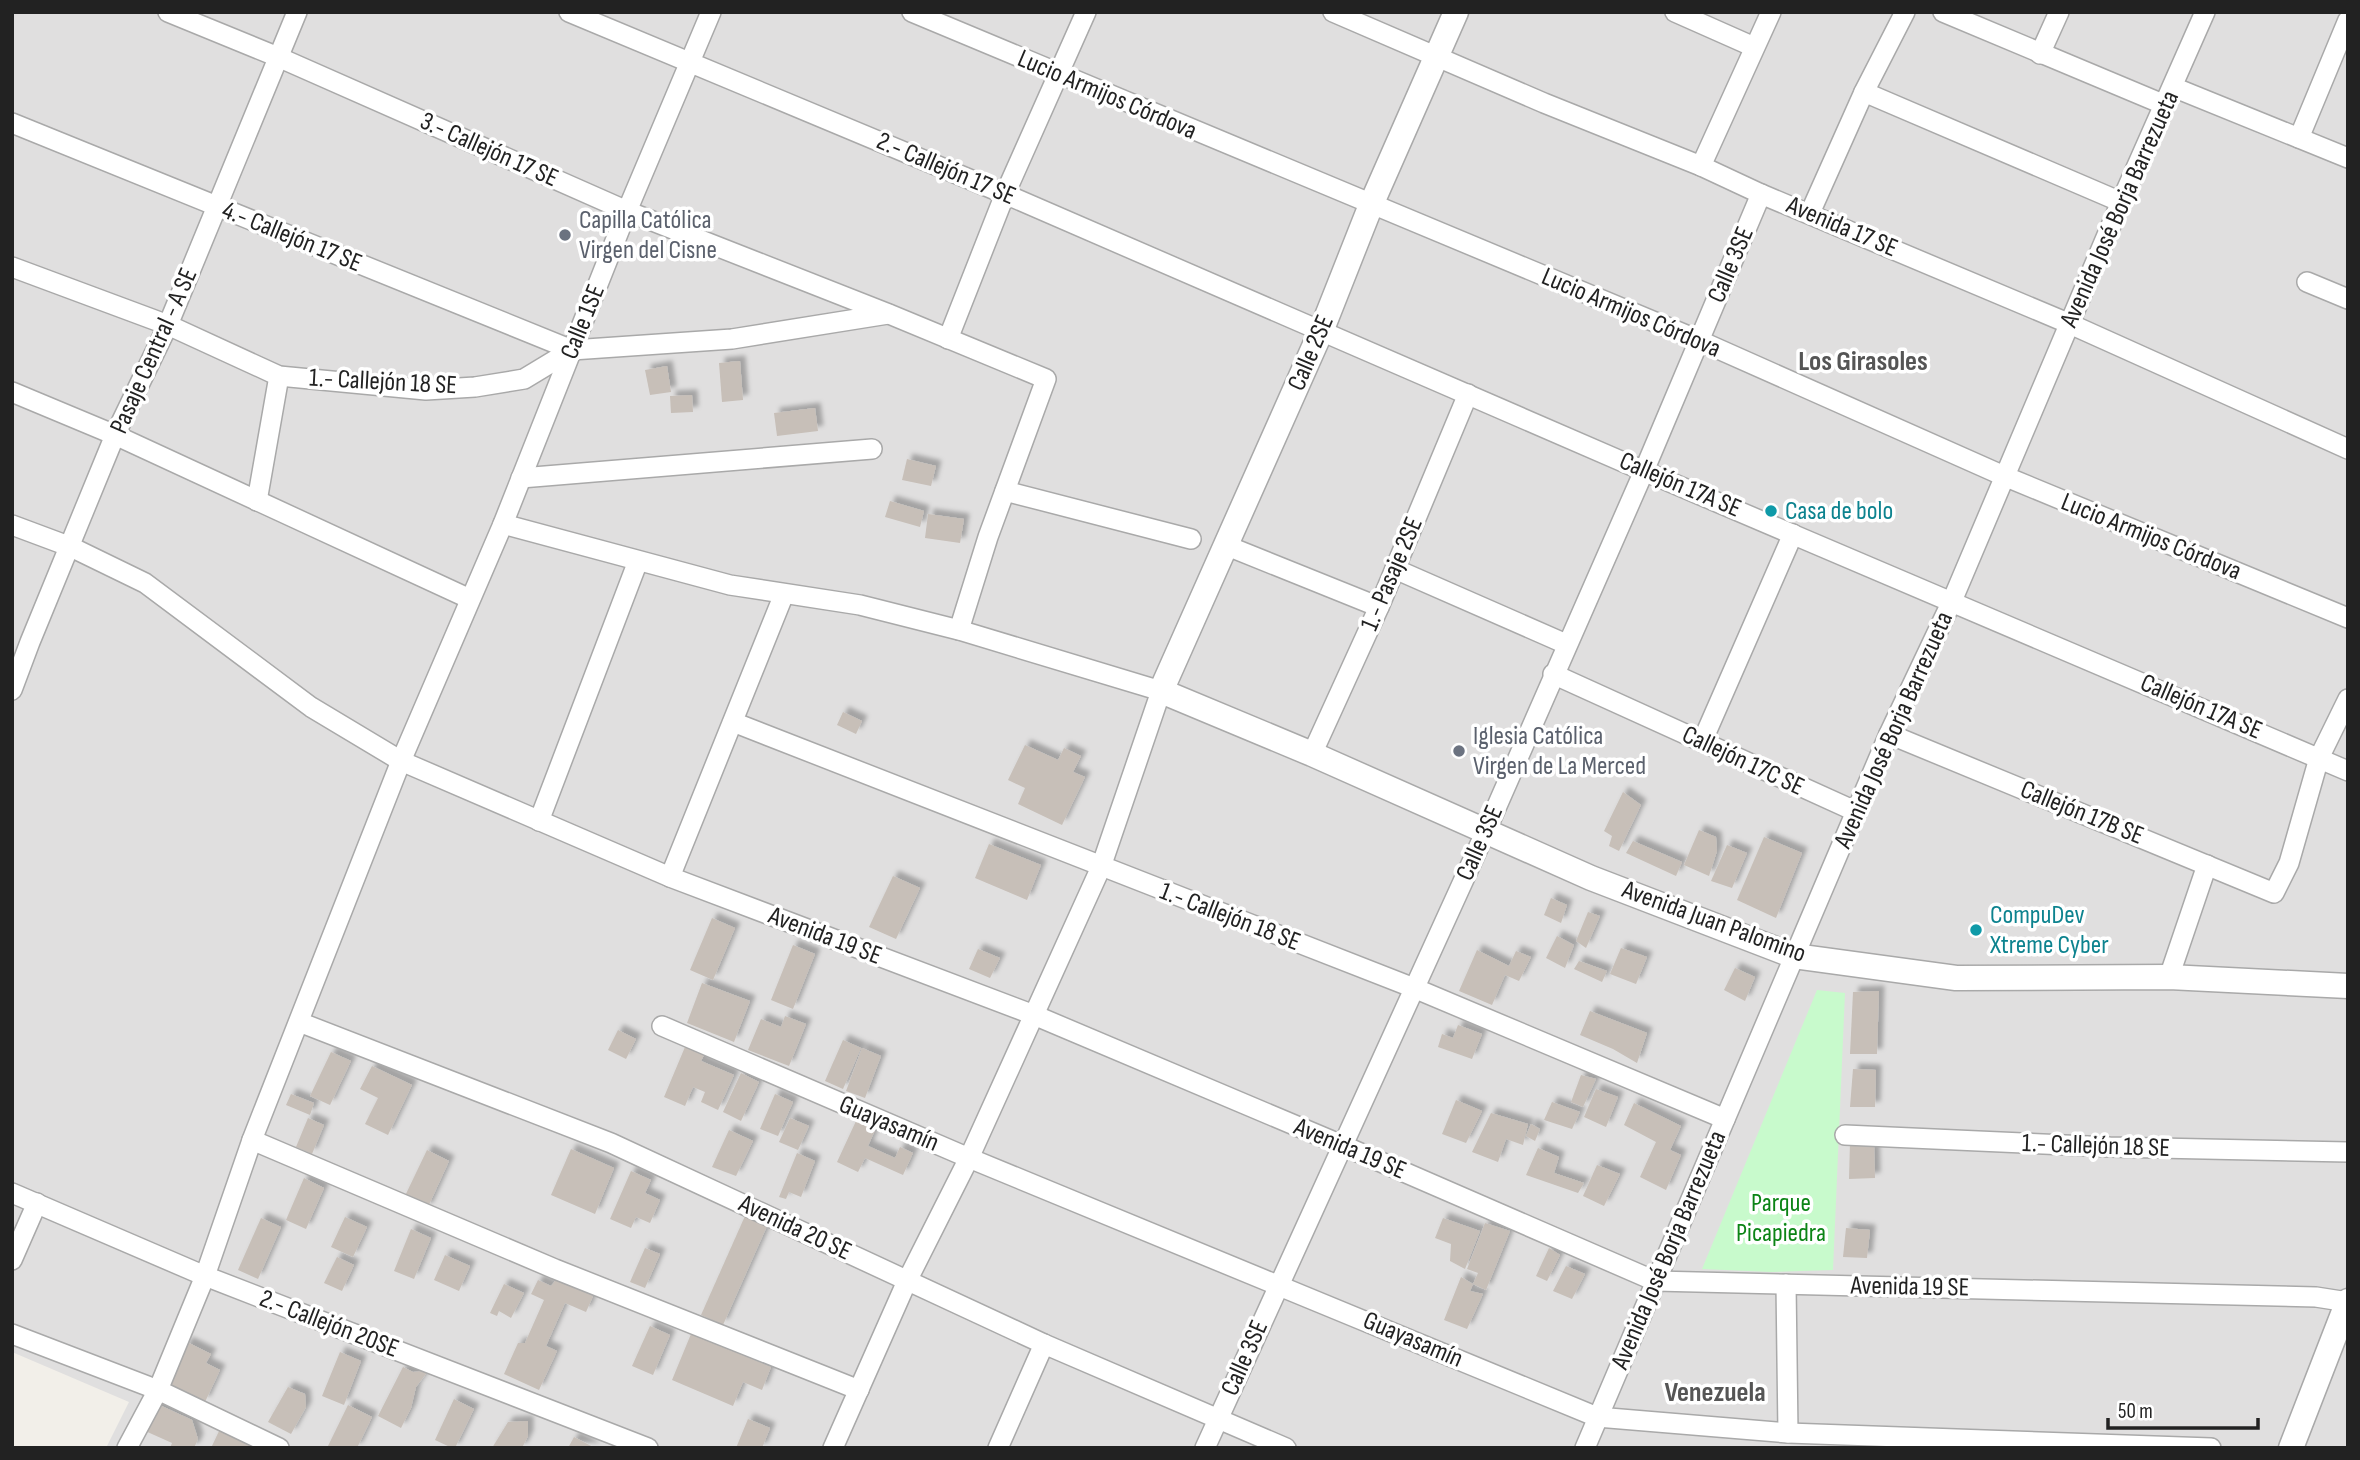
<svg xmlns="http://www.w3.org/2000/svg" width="2360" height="1460" font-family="'Sofia Sans Condensed',sans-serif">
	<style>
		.residential { fill: #e0dfdf }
		.park { fill: #c8facc }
		.building { fill: #c7bfb8; filter: url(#shadow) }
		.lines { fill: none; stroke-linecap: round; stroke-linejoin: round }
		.minor-casing { stroke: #a9a9a9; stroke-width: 22 }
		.tertiary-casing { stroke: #a9a9a9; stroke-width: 27 }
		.minor { stroke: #fff; stroke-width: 19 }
		.tertiary { stroke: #fff; stroke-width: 24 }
		.worship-dot { fill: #6b7280; stroke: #fff; stroke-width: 2.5 }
		.culture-dot { fill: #0f9aa8; stroke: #fff; stroke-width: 2.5 }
		.labels { text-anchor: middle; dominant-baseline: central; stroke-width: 7; stroke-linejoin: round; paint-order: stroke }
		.street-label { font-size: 26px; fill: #222; stroke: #fff }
		.worship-label { font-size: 26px; fill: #5b616d; stroke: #fff; text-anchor: start }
		.culture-label { font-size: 26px; fill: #0d838f; stroke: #fff; text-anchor: start }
		.park-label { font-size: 26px; fill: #0c8416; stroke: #fff }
		.neighbourhood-label { font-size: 28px; font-weight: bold; fill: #555; stroke: #fff }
	</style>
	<defs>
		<filter id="shadow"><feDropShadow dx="5.5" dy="-5.5" stdDeviation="2" flood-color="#0004"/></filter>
	</defs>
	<rect width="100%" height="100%" fill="#f2efe9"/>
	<polygon class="residential" points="12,12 2348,12 2348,1448 106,1448 129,1402 12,1352"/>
	<polygon class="park" points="1817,990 1845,993 1833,1270 1771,1272 1702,1269"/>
	<g class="building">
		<polygon points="740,361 743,400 722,402 719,363"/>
		<polygon points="667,366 671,392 650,395 645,370"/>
		<polygon points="692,395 693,412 671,413 670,396"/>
		<polygon points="815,408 818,431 777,436 774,413"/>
		<polygon points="907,459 936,466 931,486 902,480"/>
		<polygon points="890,501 924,511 920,527 885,517"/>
		<polygon points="928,514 964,519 960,543 925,538"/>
		<polygon points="843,712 862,721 856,734 837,725"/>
		<polygon points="1025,745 1058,760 1064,748 1081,756 1073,772 1085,777 1062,825 1018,804 1025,788 1008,780"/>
		<polygon points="1623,792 1641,805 1619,851 1609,846 1612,836 1604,831"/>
		<polygon points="1699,830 1716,837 1717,851 1709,876 1684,865"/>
		<polygon points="1764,837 1802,853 1776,918 1737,900"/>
		<polygon points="1633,841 1682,862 1676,876 1626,853"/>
		<polygon points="989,844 1041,865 1027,900 975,878"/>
		<polygon points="1727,845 1747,853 1732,888 1711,881"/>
		<polygon points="893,876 920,888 896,939 869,927"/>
		<polygon points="1551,898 1567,905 1561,923 1544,915"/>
		<polygon points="1588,912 1600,916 1586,948 1576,941"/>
		<polygon points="712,918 735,928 713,980 690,970"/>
		<polygon points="1557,936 1574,945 1565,968 1546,958"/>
		<polygon points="793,945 815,954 793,1009 771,1000"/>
		<polygon points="1621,948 1647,957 1636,984 1610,974"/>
		<polygon points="978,949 1000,958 990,978 969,969"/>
		<polygon points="1477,950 1509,966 1516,951 1531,957 1519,981 1505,975 1492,1005 1459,991"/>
		<polygon points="1579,961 1607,971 1602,982 1574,969"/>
		<polygon points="1735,968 1755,977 1745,1001 1724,990"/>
		<polygon points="702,983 750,1001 734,1042 687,1023"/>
		<polygon points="1879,991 1877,1054 1850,1054 1853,992"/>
		<polygon points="1590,1011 1647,1033 1637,1063 1613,1049 1580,1035"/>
		<polygon points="785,1016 806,1024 789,1066 748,1050 761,1019 781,1027"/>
		<polygon points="1458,1025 1482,1034 1472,1059 1438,1047 1442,1034 1453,1038"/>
		<polygon points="618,1030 636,1039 626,1059 608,1050"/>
		<polygon points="843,1040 861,1048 843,1089 825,1081"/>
		<polygon points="685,1047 704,1055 701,1061 734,1075 718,1110 701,1102 705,1092 693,1087 685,1106 664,1097"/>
		<polygon points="862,1048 881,1056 865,1098 846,1091"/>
		<polygon points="331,1052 351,1061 330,1105 310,1096"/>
		<polygon points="372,1066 412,1085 388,1135 365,1124 378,1098 360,1089"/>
		<polygon points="1853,1069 1876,1070 1875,1107 1850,1107"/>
		<polygon points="741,1073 759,1082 741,1121 723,1112"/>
		<polygon points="1581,1075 1596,1079 1583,1107 1571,1102"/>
		<polygon points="1596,1089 1618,1097 1606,1127 1584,1117"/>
		<polygon points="291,1094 314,1103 310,1115 286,1105"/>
		<polygon points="775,1094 793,1102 778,1136 760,1129"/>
		<polygon points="1456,1100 1482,1111 1466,1143 1442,1134"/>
		<polygon points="1552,1102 1580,1112 1572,1129 1544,1120"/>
		<polygon points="1634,1103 1681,1126 1670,1150 1681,1155 1666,1190 1640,1177 1656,1142 1624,1125"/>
		<polygon points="1491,1113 1528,1124 1523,1145 1506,1139 1498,1162 1472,1152"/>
		<polygon points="308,1118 324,1125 312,1154 296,1147"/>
		<polygon points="790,1118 809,1126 798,1150 779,1142"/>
		<polygon points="856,1121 875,1130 868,1146 895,1158 900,1147 913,1153 903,1175 865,1158 858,1172 837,1162"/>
		<polygon points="1531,1124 1540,1129 1535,1141 1526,1136"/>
		<polygon points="729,1130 753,1141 736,1176 712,1167"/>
		<polygon points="1850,1142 1874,1142 1875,1178 1849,1179"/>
		<polygon points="1538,1148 1559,1157 1554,1173 1584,1183 1578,1193 1526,1175"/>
		<polygon points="571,1149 614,1168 595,1214 551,1195"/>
		<polygon points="427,1150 449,1161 427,1209 404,1198"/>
		<polygon points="797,1153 815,1161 801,1197 789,1192 786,1199 779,1197"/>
		<polygon points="1597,1165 1620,1174 1604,1206 1583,1196"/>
		<polygon points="631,1171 651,1180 645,1193 660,1200 650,1223 636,1217 631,1228 610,1219"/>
		<polygon points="304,1178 324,1188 306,1229 286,1220"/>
		<polygon points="745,1216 767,1226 723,1325 701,1315"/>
		<polygon points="345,1217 367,1227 353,1257 331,1247"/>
		<polygon points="261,1218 281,1227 258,1279 238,1270"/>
		<polygon points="1443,1218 1480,1231 1465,1269 1450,1261 1451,1244 1435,1238"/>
		<polygon points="1485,1223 1510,1231 1486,1290 1473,1284 1478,1273 1467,1269"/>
		<polygon points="1846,1228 1870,1230 1867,1258 1843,1257"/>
		<polygon points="411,1229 431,1238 414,1279 394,1271"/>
		<polygon points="645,1248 660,1254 645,1288 630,1282"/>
		<polygon points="1549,1248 1560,1255 1547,1281 1536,1276"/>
		<polygon points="445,1255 470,1266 459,1291 434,1280"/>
		<polygon points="337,1257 354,1265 342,1291 324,1283"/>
		<polygon points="1566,1266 1585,1274 1572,1299 1553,1291"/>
		<polygon points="1461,1277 1473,1284 1470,1291 1483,1294 1467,1329 1444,1320"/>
		<polygon points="538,1280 551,1286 556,1280 593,1296 586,1312 565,1303 546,1346 557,1351 539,1390 504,1374 518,1343 525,1343 544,1300 531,1294"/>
		<polygon points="504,1284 524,1293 511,1318 499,1311 497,1316 490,1313"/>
		<polygon points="650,1326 670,1335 653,1375 632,1366"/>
		<polygon points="691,1334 771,1367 762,1390 743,1382 733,1406 672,1380"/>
		<polygon points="187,1342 211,1354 206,1363 220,1370 205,1402 167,1383"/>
		<polygon points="340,1352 361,1361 344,1405 322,1396"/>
		<polygon points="403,1367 413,1372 428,1371 416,1387 411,1408 401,1428 378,1416"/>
		<polygon points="288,1387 305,1394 306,1407 291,1434 268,1422"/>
		<polygon points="454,1399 474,1409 455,1448 452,1448 435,1440"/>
		<polygon points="155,1403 192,1420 198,1439 194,1448 170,1448 172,1443 143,1430"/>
		<polygon points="348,1405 372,1417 357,1448 327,1448"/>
		<polygon points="748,1419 770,1428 762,1448 736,1448"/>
		<polygon points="528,1421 528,1436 522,1448 492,1448 508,1422"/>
		<polygon points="220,1429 261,1448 211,1448"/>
		<polygon points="574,1437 595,1448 568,1448"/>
	</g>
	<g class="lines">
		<defs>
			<g id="minor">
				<polyline points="168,12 278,57 627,211 889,314 1046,379 988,537 959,630"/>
				<polyline points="569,12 1005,194 1644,471 2348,771"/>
				<polyline points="912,12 1698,340 2004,476 2348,618"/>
				<polyline points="1333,12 1544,103 1701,166 1761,194 2070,324 2348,449"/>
				<polyline points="1675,12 1754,47"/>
				<polyline points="1943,12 2165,105"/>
				<polyline points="2040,54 2059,12"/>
				<polyline points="2173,87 2348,158"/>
				<polyline points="1864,92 2121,202"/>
				<polyline points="12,123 572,350"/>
				<polyline points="2299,138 2348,20"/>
				<polyline points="1701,166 1771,12"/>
				<polyline points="1810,213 1864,92 1905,12"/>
				<polyline points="12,267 168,325 279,376 426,390 475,387 524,379 572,350 732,339 888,314"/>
				<polyline points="2307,282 2348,299"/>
				<polyline points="948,339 1005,194 1086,12"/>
				<polyline points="12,392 115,435 470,599"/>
				<polyline points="521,478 872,449"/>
				<polyline points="1005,491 1191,539"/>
				<polyline points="257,501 279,376"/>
				<polyline points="503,524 730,585 860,605 959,630 1161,691 1101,867 969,1158 907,1281 833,1448"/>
				<polyline points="12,525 71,547 145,583 311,707 401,761 670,877 1034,1015 1344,1146 1655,1281 2316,1297 2348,1302"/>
				<polyline points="1225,545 1379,607"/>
				<polyline points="1395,569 1566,644"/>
				<polyline points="1553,674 1857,812"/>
				<polyline points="12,690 30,642 115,435 168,325 297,12"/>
				<polyline points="733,722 1414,988 1725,1119"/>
				<polyline points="1889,734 2274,893 2289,863 2319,758 2348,699"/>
				<polyline points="1702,742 1793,534"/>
				<polyline points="1312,754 1379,607 1468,394"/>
				<polyline points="539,821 638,561"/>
				<polyline points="670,877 784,594"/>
				<polyline points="2169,977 2207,865"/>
				<polyline points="299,1022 611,1143 1044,1344 1286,1448"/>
				<polyline points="662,1026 969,1158 1597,1417 1788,1433 2211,1448"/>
				<polyline points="1845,1135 2110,1147 2348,1152"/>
				<polyline points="252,1140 555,1269 859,1390"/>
				<polyline points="12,1193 205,1276 648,1448"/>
				<polyline points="12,1260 37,1203"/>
				<polyline points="1786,1284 1788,1433"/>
				<polyline points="12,1334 158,1390 279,1448"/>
				<polyline points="127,1448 158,1390 205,1276 252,1140 401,761 503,524 627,211 711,12"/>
				<polyline points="998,1448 1044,1344"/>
				<polyline points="1205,1448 1486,831 1644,471 1761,194"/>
				<polyline points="1585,1448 1889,734 1952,601 2121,202 2205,12"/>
			</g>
			<g id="tertiary">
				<polyline points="1456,12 1371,205 1322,329 1161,691 1312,754 1591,878 1794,956 1956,978 2169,977 2348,986"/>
				<polyline points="2291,1448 2348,1301"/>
			</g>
		</defs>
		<use href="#minor" class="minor-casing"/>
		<use href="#tertiary" class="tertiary-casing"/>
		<use href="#minor" class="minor"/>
		<use href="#tertiary" class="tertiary"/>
	</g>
	<g class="worship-dot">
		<circle cx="565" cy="235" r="7"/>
		<circle cx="1459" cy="751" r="7"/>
	</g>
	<g class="culture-dot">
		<circle cx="1771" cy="511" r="7"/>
		<circle cx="1976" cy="930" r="7"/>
	</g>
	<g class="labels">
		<g class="street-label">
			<text transform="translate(1107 95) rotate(23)">Lucio Armijos Córdova</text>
			<text transform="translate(489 150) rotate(24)">3.- Callejón 17 SE</text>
			<text transform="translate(946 169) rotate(23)">2.- Callejón 17 SE</text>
			<text transform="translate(2120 209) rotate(-66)">Avenida José Borja Barrezueta</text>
			<text transform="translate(1842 227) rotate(23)">Avenida 17 SE</text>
			<text transform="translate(292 237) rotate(22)">4.- Callejón 17 SE</text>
			<text transform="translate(1731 265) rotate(-67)">Calle 3SE</text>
			<text transform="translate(1631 313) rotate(23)">Lucio Armijos Córdova</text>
			<text transform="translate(583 322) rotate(-68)">Calle 1SE</text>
			<text transform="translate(154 351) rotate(-66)">Pasaje Central - A SE</text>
			<text transform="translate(1311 353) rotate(-67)">Calle 2SE</text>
			<text transform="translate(383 382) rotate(3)">1.- Callejón 18 SE</text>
			<text transform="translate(1680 485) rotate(23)">Callejón 17A SE</text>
			<text transform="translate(2151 537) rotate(22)">Lucio Armijos Córdova</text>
			<text transform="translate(1392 574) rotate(-67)">1.- Pasaje 2SE</text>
			<text transform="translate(2201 707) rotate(23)">Callejón 17A SE</text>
			<text transform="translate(1894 730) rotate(-66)">Avenida José Borja Barrezueta</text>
			<text transform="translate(1743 761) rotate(25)">Callejón 17C SE</text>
			<text transform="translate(2082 813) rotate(22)">Callejón 17B SE</text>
			<text transform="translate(1480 843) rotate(-66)">Calle 3SE</text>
			<text transform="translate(1230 917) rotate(21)">1.- Callejón 18 SE</text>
			<text transform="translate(1714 922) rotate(20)">Avenida Juan Palomino</text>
			<text transform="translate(825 936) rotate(21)">Avenida 19 SE</text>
			<text transform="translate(889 1124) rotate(23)">Guayasamín</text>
			<text transform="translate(2096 1146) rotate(2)">1.- Callejón 18 SE</text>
			<text transform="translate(1350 1149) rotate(23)">Avenida 19 SE</text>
			<text transform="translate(795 1228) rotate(25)">Avenida 20 SE</text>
			<text transform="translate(1669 1250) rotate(-67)">Avenida José Borja Barrezueta</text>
			<text transform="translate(1910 1287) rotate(1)">Avenida 19 SE</text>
			<text transform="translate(329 1324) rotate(21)">2.- Callejón 20SE</text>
			<text transform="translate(1413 1340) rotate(23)">Guayasamín</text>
			<text transform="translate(1245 1358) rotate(-66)">Calle 3SE</text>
		</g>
		<g class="worship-label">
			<text x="579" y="220">Capilla Católica<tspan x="579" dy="30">Virgen del Cisne</tspan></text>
			<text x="1473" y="736">Iglesia Católica<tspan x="1473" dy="30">Virgen de La Merced</tspan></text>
		</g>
		<g class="culture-label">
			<text x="1785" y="511">Casa de bolo</text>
			<text x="1990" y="915">CompuDev<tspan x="1990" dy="30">Xtreme Cyber</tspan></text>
		</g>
		<g class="park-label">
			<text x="1781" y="1203">Parque<tspan x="1781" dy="30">Picapiedra</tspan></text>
		</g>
		<g class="neighbourhood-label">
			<text x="1863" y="361">Los Girasoles</text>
			<text x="1715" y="1392">Venezuela</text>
		</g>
	</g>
	<rect width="2360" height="1460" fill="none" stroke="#222222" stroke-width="28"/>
	<path d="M2108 1418v10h150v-10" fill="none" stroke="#222222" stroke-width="3.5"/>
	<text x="2118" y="1418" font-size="21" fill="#222222" stroke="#ffffff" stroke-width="5" paint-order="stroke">50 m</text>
</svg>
